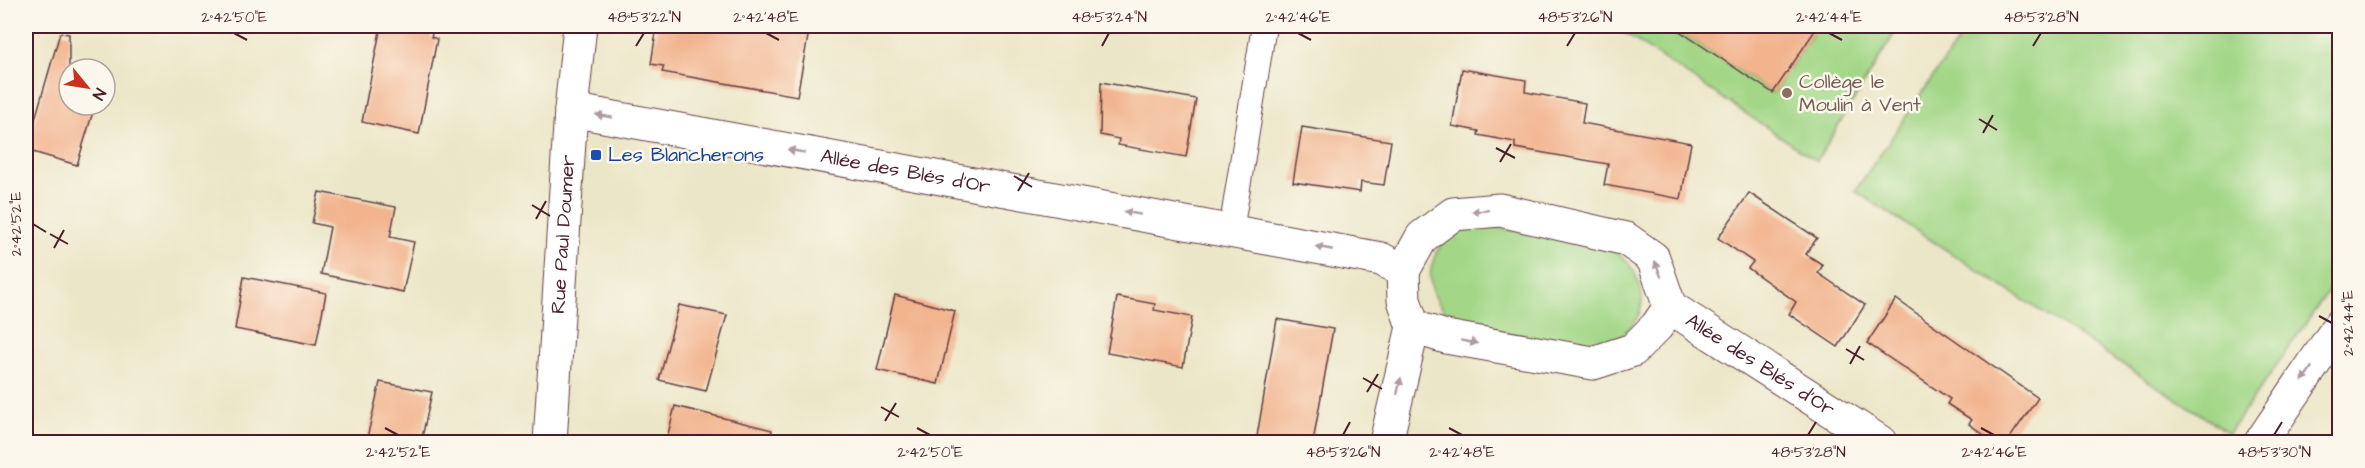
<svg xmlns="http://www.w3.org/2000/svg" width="2365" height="468" font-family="'Architects Daughter',sans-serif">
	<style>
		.green { fill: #a3d787; stroke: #767b59; stroke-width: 1.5 }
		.building { fill: #f2b38d }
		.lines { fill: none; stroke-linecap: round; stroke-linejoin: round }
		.service-casing { stroke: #623d43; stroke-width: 26 }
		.minor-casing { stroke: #623d43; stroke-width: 35 }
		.service { stroke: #fff; stroke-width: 24 }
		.minor { stroke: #fff; stroke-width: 33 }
		.oneway { fill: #ae9aa0 }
		.ticks { fill: none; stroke: #4a1f2b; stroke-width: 2 }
		.education-dot { fill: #8d6e63; stroke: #fbf7ec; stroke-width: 2 }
		.transit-dot { fill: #1a4fb4; stroke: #fbf7ec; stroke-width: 2 }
		.labels { text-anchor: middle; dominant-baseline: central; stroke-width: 5; stroke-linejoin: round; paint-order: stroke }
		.education-label { font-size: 20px; fill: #785e54; stroke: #fbf7ec; text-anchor: start }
		.transit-label { font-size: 20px; fill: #164399; stroke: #fbf7ec; text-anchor: start }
		.street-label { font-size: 20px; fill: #4a1f2b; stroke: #fbf7ec }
		.neatline { fill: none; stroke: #4a1f2b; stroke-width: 2 }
		.ticks-label { font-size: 15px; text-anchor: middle; fill: #4a1f2b }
	</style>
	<rect width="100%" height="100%" fill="#fbf7ec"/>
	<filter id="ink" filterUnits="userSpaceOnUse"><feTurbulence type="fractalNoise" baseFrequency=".0167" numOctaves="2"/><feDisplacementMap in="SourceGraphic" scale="12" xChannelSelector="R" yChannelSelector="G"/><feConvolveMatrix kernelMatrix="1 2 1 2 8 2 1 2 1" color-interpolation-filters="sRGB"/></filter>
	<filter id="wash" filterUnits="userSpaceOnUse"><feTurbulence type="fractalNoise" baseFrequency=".008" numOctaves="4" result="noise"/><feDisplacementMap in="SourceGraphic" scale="24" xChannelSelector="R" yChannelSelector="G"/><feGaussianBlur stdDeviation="1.35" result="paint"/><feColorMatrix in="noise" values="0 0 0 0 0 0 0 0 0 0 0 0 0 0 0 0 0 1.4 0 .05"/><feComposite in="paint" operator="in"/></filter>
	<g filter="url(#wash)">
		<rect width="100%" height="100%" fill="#ece6c8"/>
		<g class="green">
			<polygon points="1614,26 1672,26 1773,93 1813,34 1801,26 1899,26 1817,161"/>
			<polygon points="1968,26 2339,26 2339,276 2229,433 1855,191"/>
			<path d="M 1485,225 L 1613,249 C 1639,268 1655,305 1627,330 C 1621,335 1613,343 1604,345 C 1584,350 1475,330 1456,320 C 1438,310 1426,285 1432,265 C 1440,234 1457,230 1485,225 Z"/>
		</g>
		<g id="blocks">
			<g class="building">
				<polygon points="381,26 434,26 431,37 437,39 419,134 362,122"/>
				<polygon points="657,26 810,26 797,96 662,72 664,66 651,64"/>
				<polygon points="1672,26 1818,26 1773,93"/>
				<polygon points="60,33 69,34 69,105 95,105 77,165 26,150"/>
				<polygon points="1462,69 1526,80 1525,92 1585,103 1582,123 1691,143 1681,199 1604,185 1608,164 1515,148 1515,142 1478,135 1479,131 1452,126"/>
				<polygon points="1101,82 1196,99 1186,157 1118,145 1119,139 1100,135"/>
				<polygon points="1302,127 1391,141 1384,185 1361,182 1360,192 1293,182"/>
				<polygon points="319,192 396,207 390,237 414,242 403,292 321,274 330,227 312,223"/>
				<polygon points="1749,193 1817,238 1806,254 1823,265 1818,273 1865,305 1838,347 1789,314 1796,302 1748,268 1753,262 1718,238"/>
				<polygon points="244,277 326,293 316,345 235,329"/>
				<polygon points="895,295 955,311 938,384 877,370"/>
				<polygon points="1117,297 1155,304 1154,310 1192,317 1183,367 1107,353"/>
				<polygon points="1896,299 2038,398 2007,442 1994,442 1969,424 1972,420 1947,404 1950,399 1867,343"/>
				<polygon points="679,305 727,315 706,391 659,380"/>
				<polygon points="1277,319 1333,329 1313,442 1256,442"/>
				<polygon points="380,382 432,392 421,442 366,442"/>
				<polygon points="675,406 772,430 770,442 666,442"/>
			</g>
		</g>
	</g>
	<g filter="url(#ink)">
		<use href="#blocks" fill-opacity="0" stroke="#623d43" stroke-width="1.5"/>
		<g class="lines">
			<defs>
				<polyline id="service" points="1231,231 1264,26"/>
				<g id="minor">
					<path id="s1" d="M 571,110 L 1381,259 L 1403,271 L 1404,300 L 1413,327 L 1386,442"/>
					<path id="s2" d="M 1403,271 L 1422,237 L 1453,214 L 1500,210 L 1626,239 L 1653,258 L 1670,307 L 1880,442"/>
					<polyline points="1413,327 1446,337 1593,363 1633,350 1657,326 1670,307"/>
					<path id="s3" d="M 550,442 L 571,110 L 580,26"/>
					<polyline points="2261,442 2340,325"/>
				</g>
			</defs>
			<use href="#service" class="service-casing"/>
			<use href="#minor" class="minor-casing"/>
			<use href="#service" class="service"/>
			<use href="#minor" class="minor"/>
		</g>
		<defs><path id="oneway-solid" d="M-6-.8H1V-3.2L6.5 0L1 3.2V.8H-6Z" transform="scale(1.5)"/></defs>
		<g class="oneway">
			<use href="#oneway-solid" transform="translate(604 116) rotate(-170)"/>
			<use href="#oneway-solid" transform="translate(796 151) rotate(-170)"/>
			<use href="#oneway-solid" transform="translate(1480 211) rotate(175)"/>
			<use href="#oneway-solid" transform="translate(1132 213) rotate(-170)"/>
			<use href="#oneway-solid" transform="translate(1324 248) rotate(-169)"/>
			<use href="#oneway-solid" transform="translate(1658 269) rotate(-112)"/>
			<use href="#oneway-solid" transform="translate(1469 342) rotate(10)"/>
			<use href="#oneway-solid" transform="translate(2307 374) rotate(124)"/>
			<use href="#oneway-solid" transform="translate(1399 386) rotate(-77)"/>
		</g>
	</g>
	<path class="ticks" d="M 234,33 L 247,40M 766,33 L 779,40M 1298,33 L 1311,40M 1829,33 L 1842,40M 636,46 L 644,33M 1102,46 L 1109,33M 1567,46 L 1575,33M 2033,46 L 2041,33M 1979,119 L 1997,130M 1983,133 L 1993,115M 1496,148 L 1515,158M 1500,162 L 1511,144M 1014,176 L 1032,187M 1018,191 L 1029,173M 532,205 L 550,216M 536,219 L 546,201M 33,224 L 46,232M 50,234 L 68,244M 54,248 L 64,230M 2319,316 L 2332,323M 1846,349 L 1864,360M 1850,364 L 1860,346M 1363,378 L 1382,389M 1367,392 L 1378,374M 881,407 L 899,417M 885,421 L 896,403M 385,428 L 398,435M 917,428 L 930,435M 1449,428 L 1462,435M 1981,428 L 1994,435M 1343,435 L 1350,422M 1808,435 L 1816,422M 2274,435 L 2282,422"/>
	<circle class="education-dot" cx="1787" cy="93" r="6"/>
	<rect class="transit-dot" x="590" y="149" width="12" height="12" rx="3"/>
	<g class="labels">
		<g class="education-label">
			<text x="1799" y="82">Collège le<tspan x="1799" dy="23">Moulin à Vent</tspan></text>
		</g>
		<g class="transit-label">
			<text x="608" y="155">Les Blancherons</text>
		</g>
		<g class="street-label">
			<text stroke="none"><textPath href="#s1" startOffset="340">Allée des Blés d'Or</textPath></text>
			<text stroke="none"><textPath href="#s3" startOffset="208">Rue Paul Doumer</textPath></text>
			<text stroke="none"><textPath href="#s2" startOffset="446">Allée des Blés d'Or</textPath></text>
		</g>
	</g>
	<rect width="2365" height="468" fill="none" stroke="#fbf7ec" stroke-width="66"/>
	<g transform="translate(87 87) rotate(120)"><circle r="28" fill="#fbf7ec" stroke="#b4a19f" stroke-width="1.5"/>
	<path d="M0-4.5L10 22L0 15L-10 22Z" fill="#c8321e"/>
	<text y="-9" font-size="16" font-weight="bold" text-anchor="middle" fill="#4a1f2b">N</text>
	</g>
	<rect x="33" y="33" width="2299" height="402" class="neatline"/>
	<g class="ticks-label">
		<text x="234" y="22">2°42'50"E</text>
		<text x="644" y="22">48°53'22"N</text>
		<text x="766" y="22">2°42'48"E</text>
		<text x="1109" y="22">48°53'24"N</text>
		<text x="1298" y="22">2°42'46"E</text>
		<text x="1575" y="22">48°53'26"N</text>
		<text x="1829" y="22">2°42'44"E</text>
		<text x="2041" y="22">48°53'28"N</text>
		<text transform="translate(16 224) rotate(-90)" y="5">2°42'52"E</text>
		<text transform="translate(2348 323) rotate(-90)" y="5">2°42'44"E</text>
		<text x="398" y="457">2°42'52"E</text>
		<text x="930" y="457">2°42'50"E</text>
		<text x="1343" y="457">48°53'26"N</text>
		<text x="1462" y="457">2°42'48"E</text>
		<text x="1808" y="457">48°53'28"N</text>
		<text x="1994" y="457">2°42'46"E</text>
		<text x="2274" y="457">48°53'30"N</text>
	</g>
</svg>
